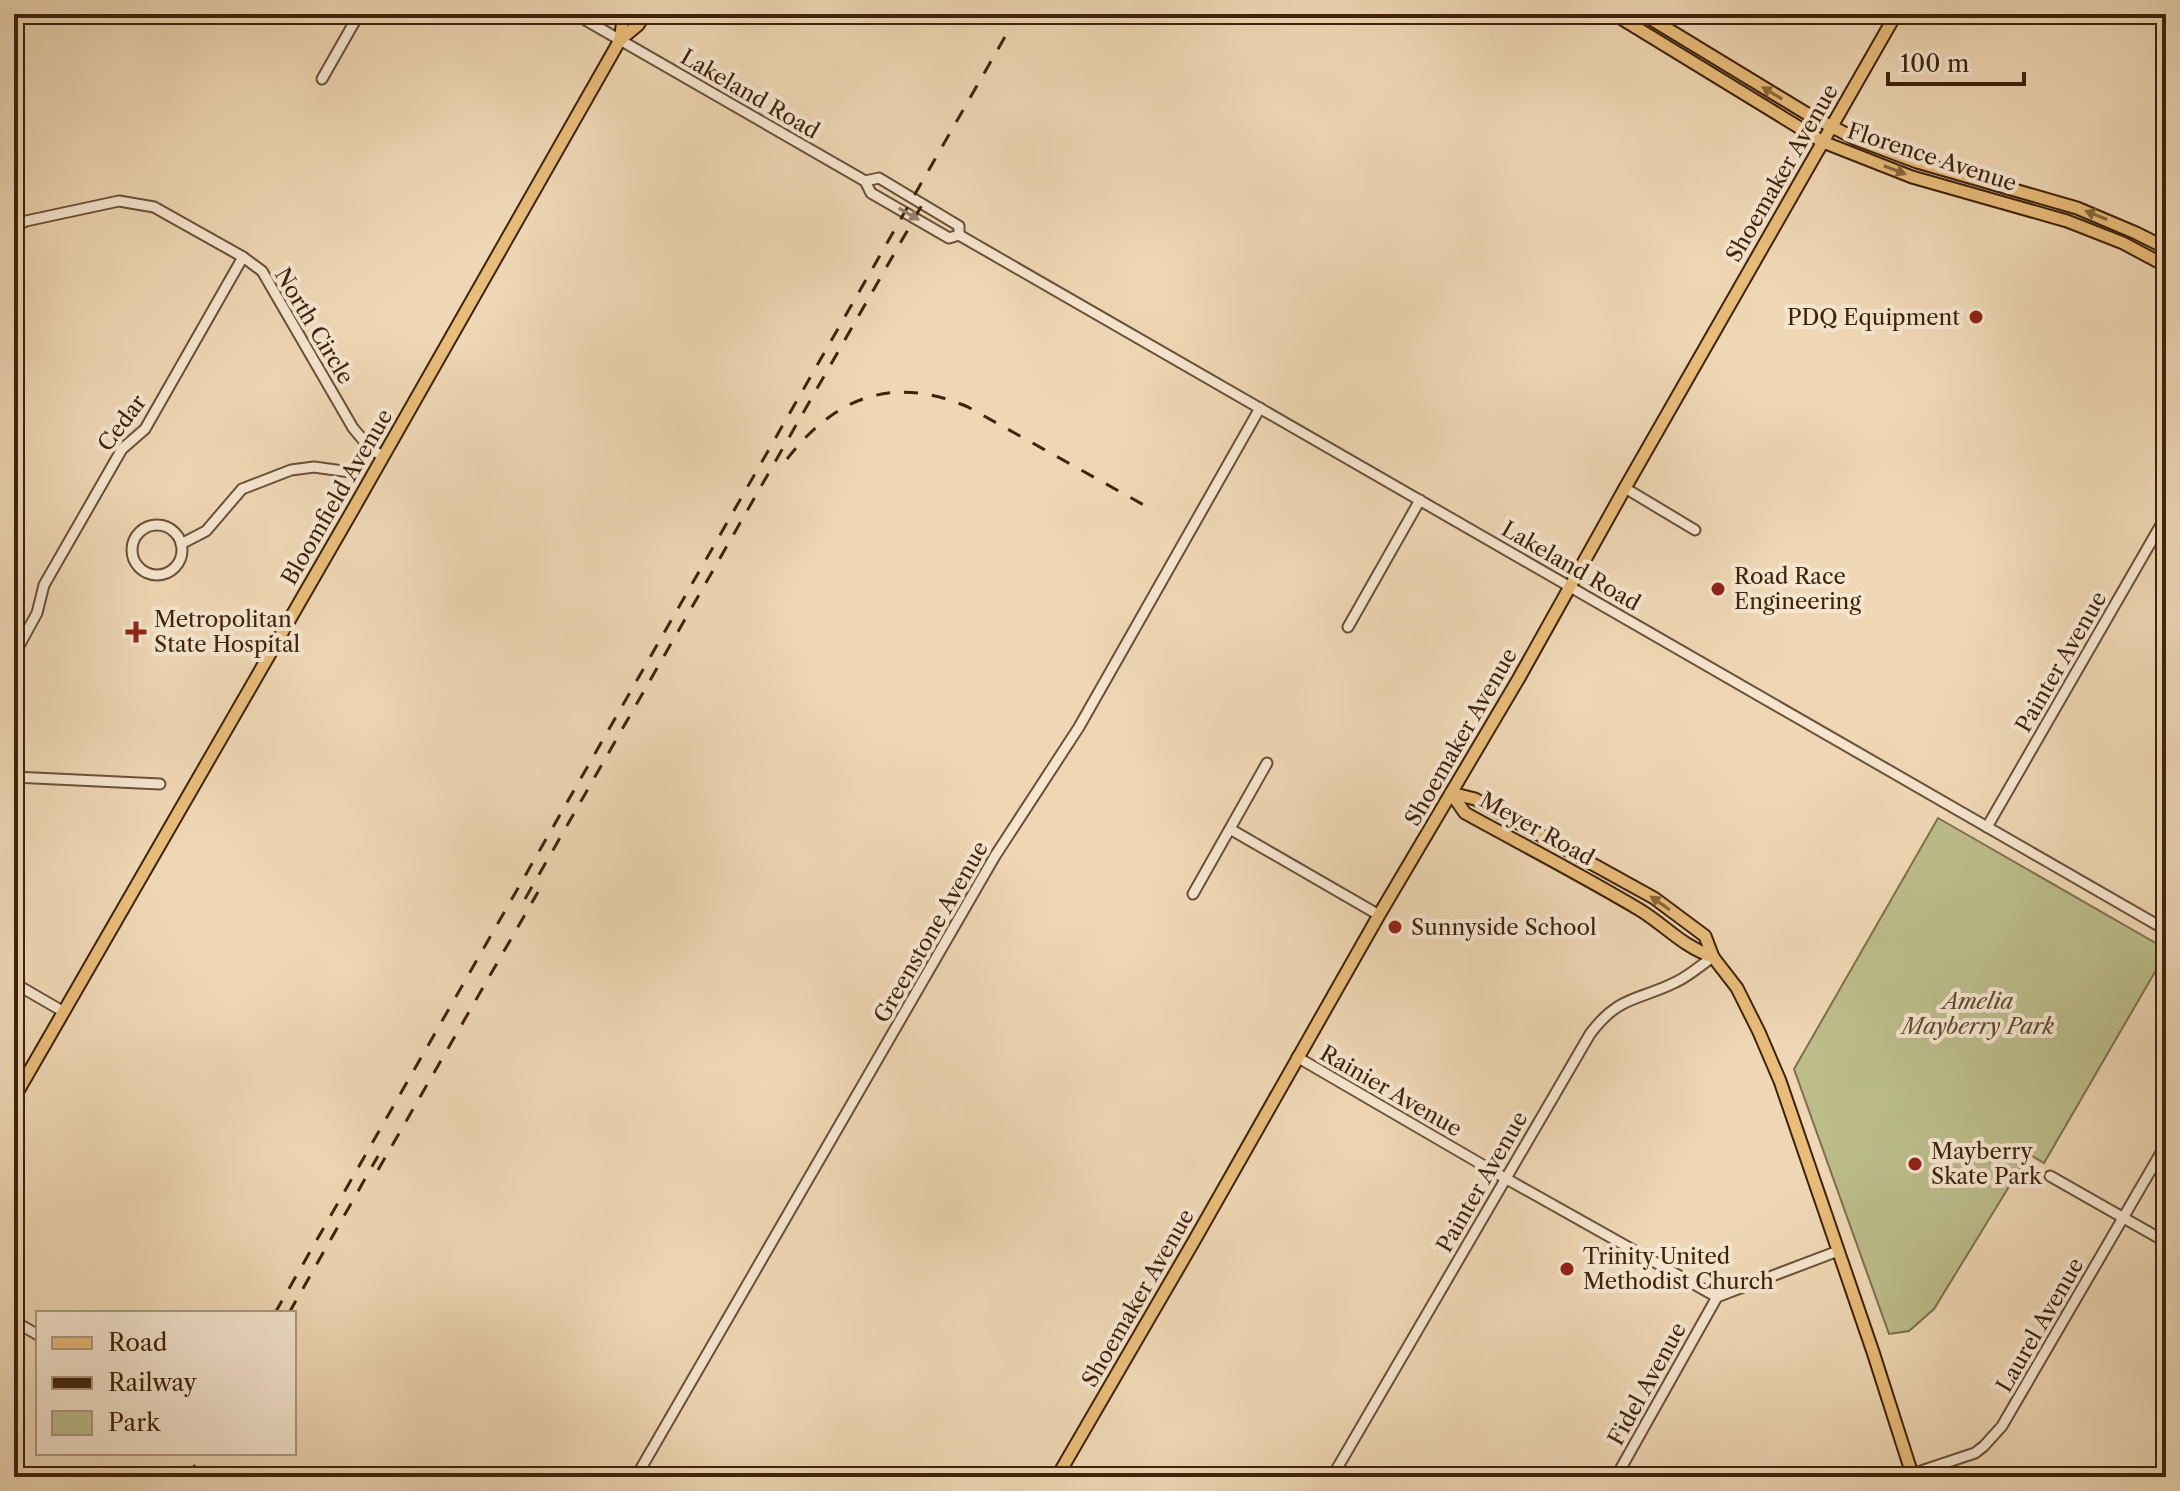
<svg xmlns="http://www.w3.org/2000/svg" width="2180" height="1491" font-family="'Libre Caslon Text',serif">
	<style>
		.green { fill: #bcbd8b; stroke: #7e704c; stroke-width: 2 }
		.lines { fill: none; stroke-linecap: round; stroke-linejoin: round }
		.minor-casing { stroke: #6b5036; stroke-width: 13 }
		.major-casing { stroke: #3f230c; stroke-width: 15 }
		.minor { stroke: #f5e5cf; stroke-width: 9 }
		.major { stroke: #e8bc7a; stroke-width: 11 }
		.rail { stroke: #3f230c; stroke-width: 3; stroke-dasharray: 14 14; stroke-linecap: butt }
		.oneway { fill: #8b683d }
		.oneway2 { fill: #9a846e }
		.poi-dot { fill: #8f2418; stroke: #f5e5cf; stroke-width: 3 }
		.labels { text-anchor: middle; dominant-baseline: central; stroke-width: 8; stroke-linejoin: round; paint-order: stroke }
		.street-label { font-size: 22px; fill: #3f230c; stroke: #f5e5cf }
		.poi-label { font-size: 22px; fill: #3f230c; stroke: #f5e5cf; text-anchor: start }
		.park-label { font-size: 22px; font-style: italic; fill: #5e4a2c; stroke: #f5e5cf }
	</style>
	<rect width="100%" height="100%" fill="#efd7b5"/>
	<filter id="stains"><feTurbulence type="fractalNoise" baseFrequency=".0025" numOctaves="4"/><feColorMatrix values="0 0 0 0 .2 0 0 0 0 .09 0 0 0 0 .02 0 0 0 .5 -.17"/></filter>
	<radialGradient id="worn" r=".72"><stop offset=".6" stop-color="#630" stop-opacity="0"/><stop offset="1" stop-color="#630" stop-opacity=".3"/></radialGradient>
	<polygon class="green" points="1938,818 2166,949 2166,953 2044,1163 2029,1154 1934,1309 1909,1331 1889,1334 1794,1069"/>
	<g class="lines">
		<defs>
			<g id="minor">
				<polyline points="575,14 865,181 871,193 949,238 959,235 2166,930"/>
				<polyline points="322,79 359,14"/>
				<polyline points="865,181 879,178 959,226 959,235"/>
				<polyline points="14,227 26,221 119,201 154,207 243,257 262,271 353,428 369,447 383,457"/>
				<polyline points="1625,488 1695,530"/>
				<circle cx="157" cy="550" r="25"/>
				<polyline points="181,544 206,531 242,489 291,470 314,467 350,472"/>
				<polyline points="1348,627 1420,500"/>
				<polyline points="14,655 37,613 44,585 122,449 145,429 243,257"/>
				<polyline points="14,777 160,784"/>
				<polyline points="1987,827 2166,516"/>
				<polyline points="1230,829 1379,915"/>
				<polyline points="1193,894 1267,763"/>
				<polyline points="14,983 64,1012"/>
				<polyline points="1297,1057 1505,1178 1717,1297"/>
				<polyline points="2050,1176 2166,1242"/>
				<polyline points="14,1321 38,1335"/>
				<polyline points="636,1477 995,856 1079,727 1260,408"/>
				<path d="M 1332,1477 L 1590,1034 C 1619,995 1638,1001 1676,982 C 1689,976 1701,965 1713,957"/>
				<polyline points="1616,1477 1717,1297 1838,1251"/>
				<polyline points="1903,1477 1975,1453 1984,1446 2002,1426 2166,1144"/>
			</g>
			<g id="major">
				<polyline points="1614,14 1823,142 1912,177 2067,221 2123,243 2166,266"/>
				<polyline points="1643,14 1809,115 1856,139 1917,162 2077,208 2136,233 2166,248"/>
				<polyline points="620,40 624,14"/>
				<polyline points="1451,793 1475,799 1654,898 1705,936 1713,957 1737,988 1759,1032 1780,1081 1873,1352 1913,1477"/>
				<path d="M 1451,793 L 1465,813 C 1523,845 1583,876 1640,910 C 1666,926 1682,946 1713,957"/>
				<polyline points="14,1098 351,513 620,40 638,25 645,14"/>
				<polyline points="1057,1477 1194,1241 1379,915 1519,678 1625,488 1896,14"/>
			</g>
		</defs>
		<use href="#minor" class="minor-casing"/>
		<use href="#major" class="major-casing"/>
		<use href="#minor" class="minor"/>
		<use href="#major" class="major"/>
		<g class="rail">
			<path d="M 787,459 C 836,396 893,375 968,407 L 1151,509"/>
			<polyline points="525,899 922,205"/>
			<polyline points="378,1170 538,892"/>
			<polyline points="275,1313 1018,14"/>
			<polyline points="289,1313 378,1156"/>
			<polyline points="188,1477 202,1453"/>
		</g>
	</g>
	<defs><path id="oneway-solid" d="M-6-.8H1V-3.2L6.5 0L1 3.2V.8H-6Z" transform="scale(2)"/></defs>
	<g class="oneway">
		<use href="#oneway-solid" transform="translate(1772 93) rotate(-149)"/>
		<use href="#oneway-solid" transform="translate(1895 170) rotate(21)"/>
		<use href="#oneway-solid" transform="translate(2096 215) rotate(-158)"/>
		<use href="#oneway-solid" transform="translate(1660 903) rotate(-145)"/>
	</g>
	<use class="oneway2" href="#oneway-solid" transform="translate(909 214) rotate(30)"/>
	<g class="poi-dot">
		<circle cx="1976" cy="317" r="8"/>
		<circle cx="1718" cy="589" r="8"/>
		<path d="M132 620h8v8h8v8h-8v8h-8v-8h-8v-8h8z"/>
		<circle cx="1395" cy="927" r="8"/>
		<circle cx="1915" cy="1164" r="8"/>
		<circle cx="1567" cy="1269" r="8"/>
	</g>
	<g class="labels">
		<g class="street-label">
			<text transform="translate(750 94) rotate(30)">Lakeland Road</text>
			<text transform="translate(1932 157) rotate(18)">Florence Avenue</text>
			<text transform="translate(1782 173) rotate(-60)">Shoemaker Avenue</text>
			<text transform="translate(314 326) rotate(59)">North Circle</text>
			<text transform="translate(122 423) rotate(-53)">Cedar</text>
			<text transform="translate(337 497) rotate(-60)">Bloomfield Avenue</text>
			<text transform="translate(1571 566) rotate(30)">Lakeland Road</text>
			<text transform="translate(2061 662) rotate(-60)">Painter Avenue</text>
			<text transform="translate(1461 737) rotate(-60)">Shoemaker Avenue</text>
			<text transform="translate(1537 829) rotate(29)">Meyer Road</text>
			<text transform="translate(931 932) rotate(-60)">Greenstone Avenue</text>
			<text transform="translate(1391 1091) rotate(30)">Rainier Avenue</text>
			<text transform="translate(1482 1182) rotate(-60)">Painter Avenue</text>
			<text transform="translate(1138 1298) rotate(-60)">Shoemaker Avenue</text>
			<text transform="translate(2040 1325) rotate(-60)">Laurel Avenue</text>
			<text transform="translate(1647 1384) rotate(-61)">Fidel Avenue</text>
		</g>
		<g class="poi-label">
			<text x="1960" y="317" text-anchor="end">PDQ Equipment</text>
			<text x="1734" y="576">Road Race<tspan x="1734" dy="25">Engineering</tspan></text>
			<text x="154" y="619">Metropolitan<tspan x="154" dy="25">State Hospital</tspan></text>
			<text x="1411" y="927">Sunnyside School</text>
			<text x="1931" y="1151">Mayberry<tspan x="1931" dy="25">Skate Park</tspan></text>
			<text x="1583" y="1256">Trinity United<tspan x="1583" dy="25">Methodist Church</tspan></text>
		</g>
		<g class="park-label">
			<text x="1978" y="1001">Amelia<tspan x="1978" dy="25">Mayberry Park</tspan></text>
		</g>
	</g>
	<rect width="2180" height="1491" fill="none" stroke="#efd7b5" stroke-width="48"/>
	<rect x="16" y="16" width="2148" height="1459" fill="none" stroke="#3f230c" stroke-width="4"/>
	<rect x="24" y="24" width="2132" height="1443" fill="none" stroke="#3f230c" stroke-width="2"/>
	<rect x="36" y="1311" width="260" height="144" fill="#f5e5cf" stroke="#ac9781" stroke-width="2"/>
	<rect x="52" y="1337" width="40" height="12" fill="#e8bc7a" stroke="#ac9781" stroke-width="2"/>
	<text x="108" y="1351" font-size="24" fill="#3f230c">Road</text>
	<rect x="52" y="1377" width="40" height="12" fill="#3f230c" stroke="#ac9781" stroke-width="2"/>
	<text x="108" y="1391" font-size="24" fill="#3f230c">Railway</text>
	<rect x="52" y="1411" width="40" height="24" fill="#bcbd8b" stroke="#ac9781" stroke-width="2"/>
	<text x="108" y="1431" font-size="24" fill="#3f230c">Park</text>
	<path d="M1888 72v12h136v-12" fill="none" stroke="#3f230c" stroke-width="4"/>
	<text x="1900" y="72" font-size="24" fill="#3f230c" stroke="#f5e5cf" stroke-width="6" paint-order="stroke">100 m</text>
	<rect width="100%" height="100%" filter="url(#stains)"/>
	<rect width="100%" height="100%" fill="url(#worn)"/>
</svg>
